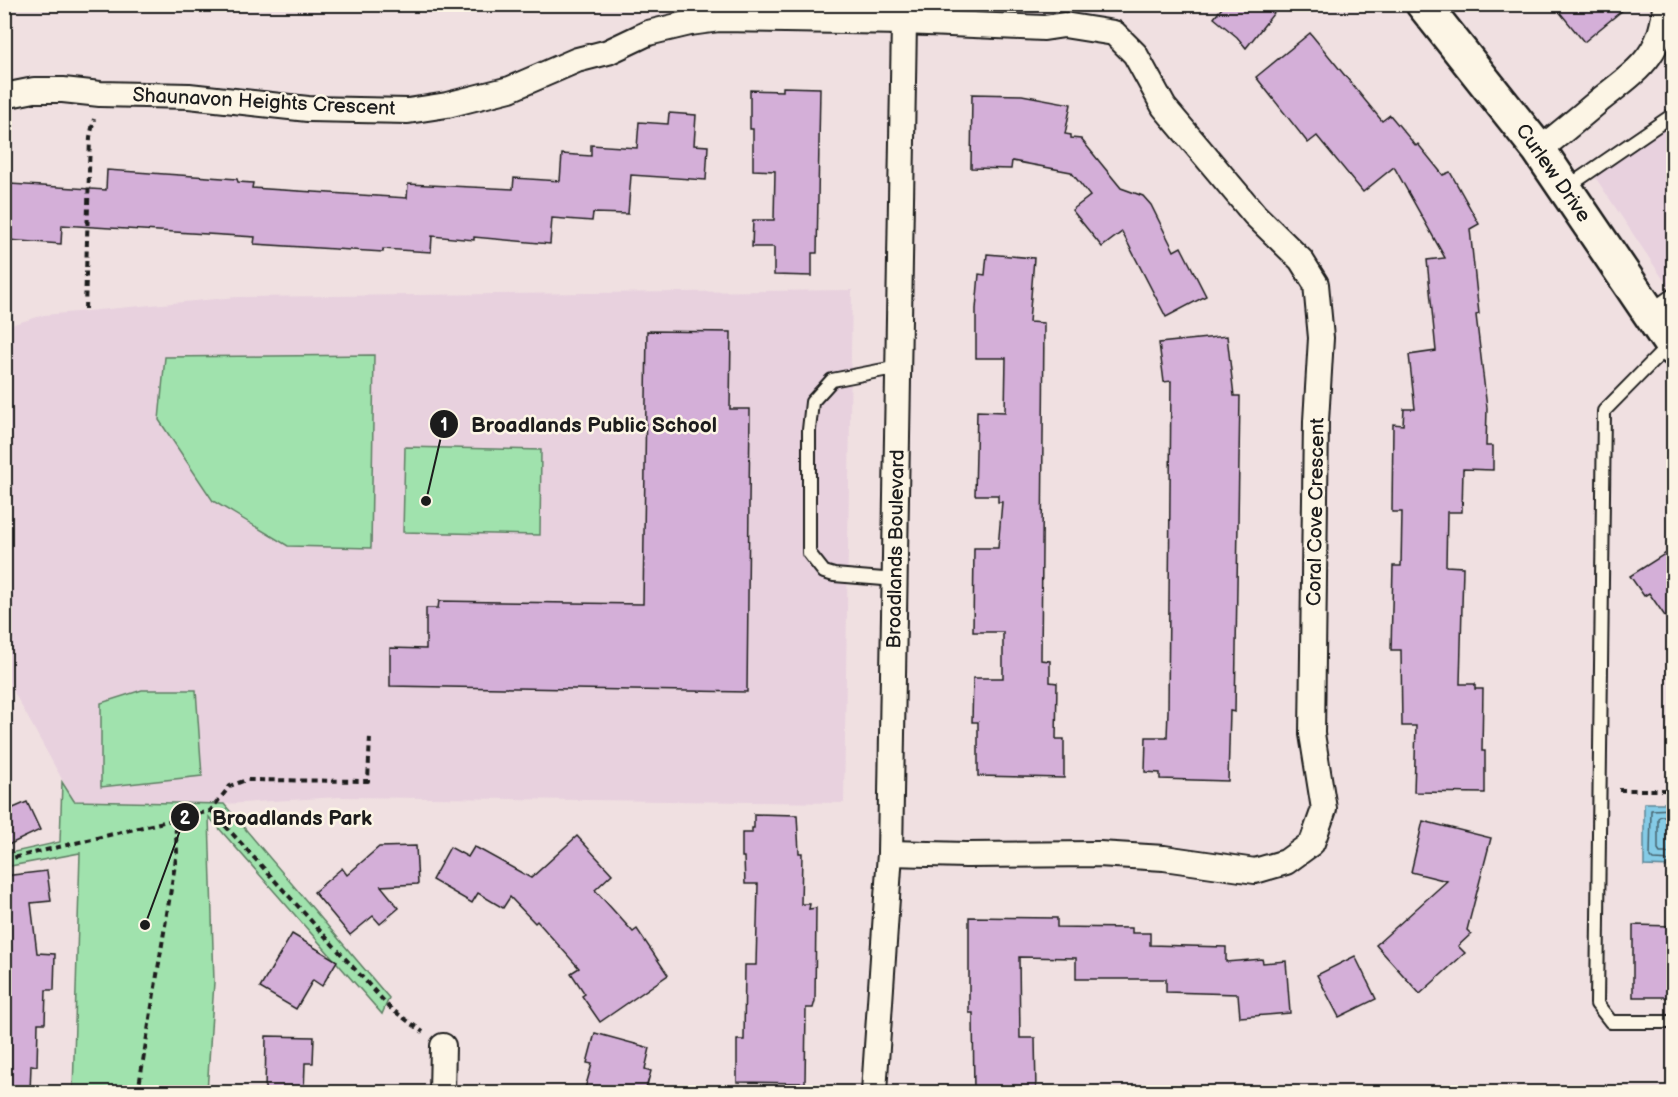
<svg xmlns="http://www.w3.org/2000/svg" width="1678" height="1097" font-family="'Balsamiq Sans',sans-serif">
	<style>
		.built { fill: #e8d1de }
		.green { fill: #a0e2ad; stroke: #5e7f64; stroke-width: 1.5 }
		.water { fill: #85cbe6; stroke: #5b8595; stroke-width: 1.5 }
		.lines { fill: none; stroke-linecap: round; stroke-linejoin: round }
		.shore { stroke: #46626d; stroke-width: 1.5 }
		.building { fill: #d4afd8; stroke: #1c1c1c; stroke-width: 1.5 }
		.lane-casing { stroke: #1c1c1c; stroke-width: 16 }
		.street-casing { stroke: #1c1c1c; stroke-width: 28 }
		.secondary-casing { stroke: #1c1c1c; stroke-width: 38 }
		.path { stroke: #1c1c1c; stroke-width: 4; stroke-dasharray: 6 4.5; stroke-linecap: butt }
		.lane { stroke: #fcf5e5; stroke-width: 12 }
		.street { stroke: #fcf5e5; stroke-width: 24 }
		.secondary { stroke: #fcf5e5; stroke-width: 33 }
		.labels { text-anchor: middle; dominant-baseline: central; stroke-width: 5; stroke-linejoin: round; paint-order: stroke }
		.street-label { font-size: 20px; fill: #1c1c1c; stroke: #fcf5e5 }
		.leader { fill: none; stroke: #1c1c1c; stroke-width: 2 }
		.callout-dot { fill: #1c1c1c; stroke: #fcf5e5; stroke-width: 2 }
		.mark-label { font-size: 18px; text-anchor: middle; font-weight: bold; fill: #fff }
		.callout-label { font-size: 21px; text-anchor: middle; font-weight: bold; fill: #1c1c1c; stroke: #fcf5e5; stroke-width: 5; stroke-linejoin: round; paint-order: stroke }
	</style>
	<rect width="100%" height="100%" fill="#f0e0e1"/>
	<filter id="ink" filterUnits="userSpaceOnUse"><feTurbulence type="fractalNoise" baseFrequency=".0167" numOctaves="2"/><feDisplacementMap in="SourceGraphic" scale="12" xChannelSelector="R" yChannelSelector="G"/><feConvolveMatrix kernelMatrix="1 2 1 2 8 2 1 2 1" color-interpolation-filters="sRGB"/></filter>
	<g filter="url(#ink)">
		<g class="built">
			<polygon points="1673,117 1673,294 1593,174"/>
			<polygon points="852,290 844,803 340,797 224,804 74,801 5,676 4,327 44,315 237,297"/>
		</g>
		<g class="green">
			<polygon points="374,355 371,548 288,546 213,501 159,420 165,357"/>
			<polygon points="405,447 541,450 540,535 403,532"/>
			<polygon points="142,690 196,690 202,776 101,787 101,703"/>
			<polygon points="62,782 74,801 224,804 389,998 382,1014 209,817 214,982 207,1092 73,1092 80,853 5,867 5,854 60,842"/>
		</g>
		<polygon class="water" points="1644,803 1673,803 1673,867 1644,866"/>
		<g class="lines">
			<g class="shore">
				<polyline points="1674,809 1651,810 1650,857 1653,860 1674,861"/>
				<polyline points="1674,816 1661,816 1658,818 1658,850 1660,853 1674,853"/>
			</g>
		</g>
		<g class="building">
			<polygon points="1225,4 1281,4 1246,48 1237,37 1214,18"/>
			<polygon points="1553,4 1630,4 1584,42"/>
			<polygon points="1310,33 1382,121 1390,115 1416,146 1418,144 1443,175 1450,172 1479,224 1470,229 1479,314 1476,315 1487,408 1486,446 1493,446 1493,470 1463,469 1462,512 1447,512 1446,566 1463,567 1460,684 1475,684 1475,689 1483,689 1482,751 1485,751 1485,793 1414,792 1416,726 1402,726 1401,650 1391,650 1393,566 1401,566 1402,512 1392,512 1393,424 1403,425 1404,409 1415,409 1409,355 1436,351 1427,260 1445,258 1394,167 1363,192 1317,136 1308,143 1256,77"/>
			<polygon points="783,87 820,88 817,253 812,253 812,276 774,275 774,247 752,247 753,220 774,220 775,171 753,170 753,129 750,129 750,90 783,91"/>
			<polygon points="972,94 1022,95 1071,104 1065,134 1071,135 1071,138 1081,139 1121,188 1143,196 1151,205 1174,251 1181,247 1206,296 1166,317 1122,232 1102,247 1072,210 1090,196 1071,172 1012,161 1011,169 971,168"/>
			<polygon points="669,113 696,115 694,145 708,146 706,180 631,175 628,214 593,213 592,221 552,218 550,244 474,237 474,240 432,236 431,252 383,249 383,252 254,244 255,237 62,225 61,244 7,240 10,184 106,190 107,170 237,179 238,182 253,183 252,188 407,198 408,184 513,189 514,178 560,181 562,154 591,156 591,145 637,148 639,122 668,124"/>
			<polygon points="987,254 1034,258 1029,322 1044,323 1041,660 1050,661 1050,682 1057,683 1056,739 1064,739 1064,778 978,776 978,722 972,722 973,678 1003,678 1003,632 973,632 974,548 998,548 1002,502 998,502 998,495 975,495 977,411 1005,412 1006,358 976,358 976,309 979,274 985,275"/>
			<polygon points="647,331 731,332 730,409 750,409 747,692 390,686 390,648 426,649 426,608 438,608 439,601 643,604"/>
			<polygon points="1227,336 1234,396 1240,396 1235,712 1230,711 1228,781 1160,779 1160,773 1145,772 1146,737 1167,737 1168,711 1171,381 1164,382 1159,343"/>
			<polygon points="1674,548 1674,629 1649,593 1644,596 1630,576"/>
			<polygon points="27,802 40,830 4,847 4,812"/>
			<polygon points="754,814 797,815 799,853 802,853 801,904 810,904 809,909 816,908 815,1001 813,1008 806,1008 805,1083 737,1082 737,1040 744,1040 745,965 756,965 758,884 745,884 744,857 742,857 742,833 752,833 752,828 754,828"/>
			<polygon points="1423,821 1491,838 1467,930 1471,934 1458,946 1465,953 1420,994 1376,945 1447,881 1411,872"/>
			<polygon points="577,836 612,874 595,890 633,932 637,929 668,975 600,1022 582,996 585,994 571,973 579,968 537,921 535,923 510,897 503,908 478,893 472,903 432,880 450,847 468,857 474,847 477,848 531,878"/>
			<polygon points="416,846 418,884 381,886 399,908 380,924 373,916 350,935 314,892 342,868 347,875 379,847"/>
			<polygon points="47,871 51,901 31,903 37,953 55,954 54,990 46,990 45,1023 38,1023 37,1066 31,1065 30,1092 4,1092 4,876"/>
			<polygon points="969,917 1057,918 1057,927 1132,928 1132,933 1150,933 1150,945 1226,947 1226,962 1262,959 1263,963 1286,961 1290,1013 1240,1017 1238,994 1166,992 1166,979 1076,979 1076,958 1019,957 1020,1038 1035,1038 1036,1092 974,1092 973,1013 969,1013"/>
			<polygon points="1633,925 1674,926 1674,997 1633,997"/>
			<polygon points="292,934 337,961 322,986 313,980 296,1009 260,988"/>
			<polygon points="1355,956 1376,999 1339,1017 1317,975"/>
			<polygon points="595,1033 650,1048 645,1069 651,1071 645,1092 584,1092 592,1064 587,1063"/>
			<polygon points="266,1036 314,1037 313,1063 305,1063 304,1092 265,1092"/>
		</g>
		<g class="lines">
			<defs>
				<g id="lane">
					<polyline points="1566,188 1674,114"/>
					<polyline points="1650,311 1674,294"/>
					<polyline points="1669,345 1604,411 1597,1004 1611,1022 1674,1022"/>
					<polyline points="896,580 834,575 824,572 809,553 809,430 812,402 832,380 899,367"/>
				</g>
				<g id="street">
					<polyline points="4,96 34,90 63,90 100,94 189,96 308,109 408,111 447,105 510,89 577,60 608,52 648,33 690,23 719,19 904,22 1044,28 1064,25 1114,33 1135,54 1164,107 1255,215 1301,260 1316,284 1321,338 1316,421 1312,734 1324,809 1312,843 1286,862 1255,871 1164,858 1099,854 966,855 890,853"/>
					<path d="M 1539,150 C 1560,134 1580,117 1600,100 C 1636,71 1663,56 1665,4"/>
					<polyline points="442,1092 443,1046"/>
					<polyline points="874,1092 890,853 904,22 903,4"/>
				</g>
				<polyline id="secondary" points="1423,4 1539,150 1674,349"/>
			</defs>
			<use href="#lane" class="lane-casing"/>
			<use href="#street" class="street-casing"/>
			<use href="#secondary" class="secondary-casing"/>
			<g class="path">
				<polyline points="85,309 90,137 94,119"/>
				<polyline points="1619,790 1674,790"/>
				<polyline points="211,810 390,1008 423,1032"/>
				<polyline points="4,860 210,811 230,786 246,780 368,781 370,736"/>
				<polyline points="138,1092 177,852 175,818"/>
			</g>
			<use href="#lane" class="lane"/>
			<use href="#street" class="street"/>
			<use href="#secondary" class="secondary"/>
		</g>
	</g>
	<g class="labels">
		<g class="street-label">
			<text transform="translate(264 102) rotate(3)">Shaunavon Heights Crescent</text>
			<text transform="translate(1553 173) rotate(55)">Curlew Drive</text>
			<text transform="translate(1316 512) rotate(-89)">Coral Cove Crescent</text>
			<text transform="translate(896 549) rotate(-89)">Broadlands Boulevard</text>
		</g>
	</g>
	<path class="leader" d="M426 501L444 424M145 925L185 817"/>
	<g class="callout-dot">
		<circle cx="426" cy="501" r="6"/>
		<circle cx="145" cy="925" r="6"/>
		<circle cx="444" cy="424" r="15"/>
		<circle cx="185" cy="817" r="15"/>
	</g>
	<g class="mark-label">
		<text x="444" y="431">1</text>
		<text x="185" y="824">2</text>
	</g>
	<g class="callout-label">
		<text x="594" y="432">Broadlands Public School</text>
		<text x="292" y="825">Broadlands Park</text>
	</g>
	<rect width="1678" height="1097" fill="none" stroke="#fcf5e5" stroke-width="24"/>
	<rect x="12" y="12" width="1654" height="1073" fill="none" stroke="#1c1c1c" stroke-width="2" filter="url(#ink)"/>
</svg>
